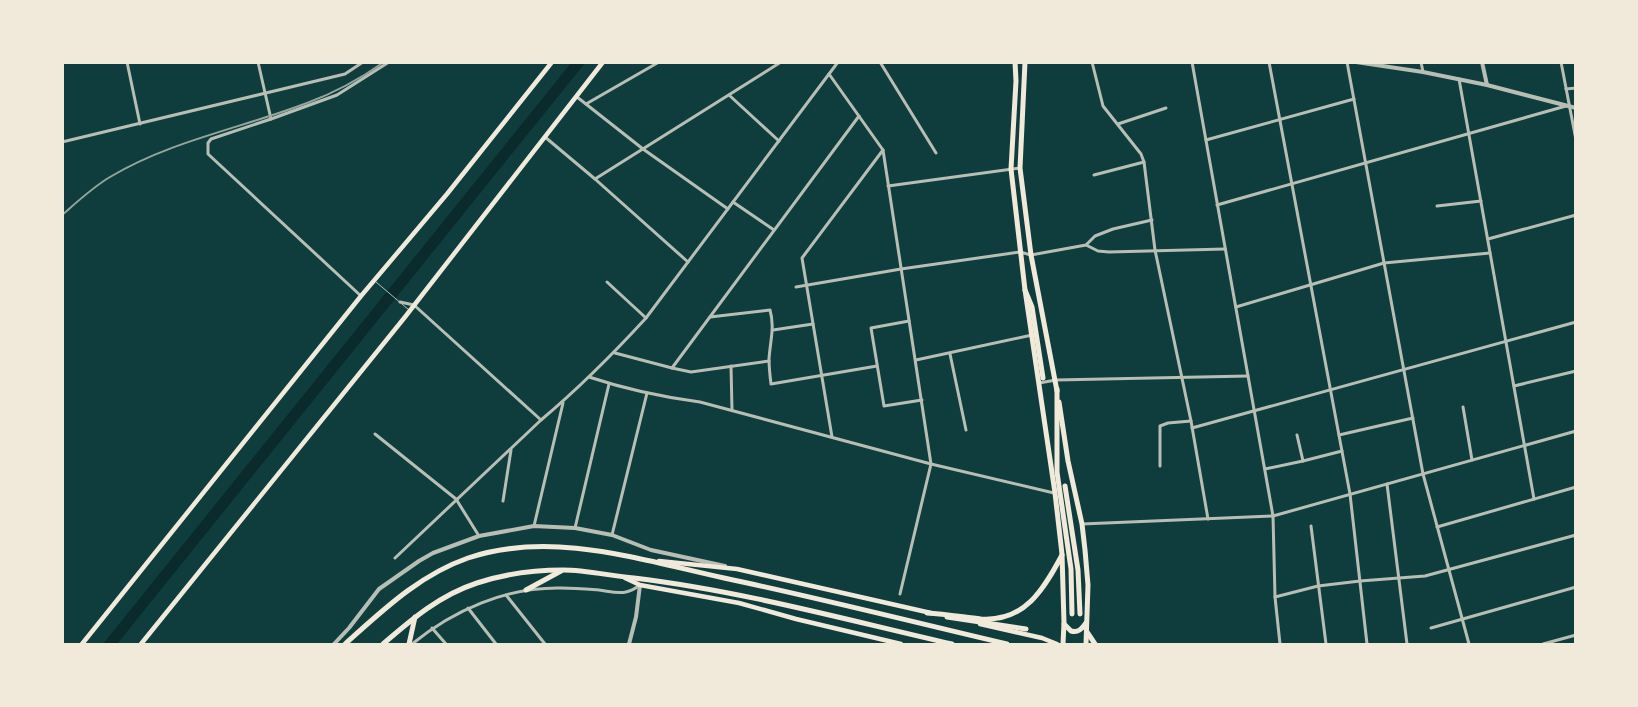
<svg xmlns="http://www.w3.org/2000/svg" width="1638" height="707" font-family="'PT Sans Narrow',sans-serif">
	<style>
		.water { fill: #0a2a2b }
		.lines { fill: none; stroke-linecap: round; stroke-linejoin: round }
		.service { stroke: #b8beb3; stroke-width: 1 }
		.minor { stroke: #b8beb3; stroke-width: 3 }
		.tertiary { stroke: #b8beb3; stroke-width: 4 }
		.secondary { stroke: #f1e9da; stroke-width: 4.5 }
		.primary { stroke: #f1e9da; stroke-width: 5 }
		.trunk { stroke: #f1e9da; stroke-width: 5 }
		.rail { stroke: #97a49c; stroke-width: 2 }
	</style>
	<rect width="100%" height="100%" fill="#0f3d3e"/>
	<polygon class="water" points="571,63 585,63 117,644 103,644"/>
	<g class="lines">
		<polyline class="service" points="376,282 409,310"/>
		<g class="minor">
			<polyline points="127,62 140,124"/>
			<polyline points="258,62 271,119"/>
			<polyline points="880,62 936,153"/>
			<polyline points="1092,62 1103,106 1141,154 1144,162 1155,250 1191,421 1208,519"/>
			<polyline points="1192,62 1273,516 1275,597 1280,644"/>
			<polyline points="1269,62 1350,494 1367,644"/>
			<polyline points="1347,62 1423,474 1469,644"/>
			<polyline points="1421,62 1423,72"/>
			<polyline points="1561,62 1576,140"/>
			<polyline points="829,74 883,150 931,464 900,594"/>
			<polyline points="1459,79 1534,499"/>
			<polyline points="1566,89 1576,88"/>
			<polyline points="729,95 779,141"/>
			<polyline points="577,97 643,149 728,209"/>
			<polyline points="586,104 659,62"/>
			<polyline points="1118,124 1166,108"/>
			<polyline points="545,137 595,179 688,262"/>
			<polyline points="1206,140 1354,99"/>
			<polyline points="62,142 345,74 363,62"/>
			<polyline points="1094,175 1144,162"/>
			<polyline points="595,179 781,62"/>
			<polyline points="888,186 1020,168"/>
			<polyline points="733,202 774,230"/>
			<polyline points="1217,205 1566,106"/>
			<polyline points="1437,206 1481,201"/>
			<polyline points="1488,239 1576,215"/>
			<polyline points="1086,245 1098,251 1109,252 1225,249"/>
			<polyline points="607,282 646,318"/>
			<polyline points="796,287 901,269 1020,252 1031,255 1086,245 1095,236 1113,229 1152,220"/>
			<polyline points="361,296 208,154 208,143 211,139 271,119 337,95 389,62"/>
			<polyline points="400,302 414,305 541,420"/>
			<polyline points="1236,307 1384,263 1490,253"/>
			<path d="M 710,317 L 770,310 C 775,327 770,342 769,359 C 769,367 770,376 771,384 L 877,366"/>
			<polyline points="909,321 871,328 884,406 922,400"/>
			<polyline points="773,330 813,324"/>
			<polyline points="615,353 672,368 691,372 769,361"/>
			<polyline points="950,354 966,430"/>
			<polyline points="916,360 1032,335"/>
			<polyline points="731,366 732,410"/>
			<polyline points="672,368 859,116"/>
			<path d="M 589,377 C 625,389 662,397 700,402 L 931,464 L 1054,493"/>
			<polyline points="1039,383 1056,380 1248,376"/>
			<polyline points="1514,386 1576,371"/>
			<polyline points="1463,407 1472,460"/>
			<polyline points="1192,428 1576,322"/>
			<polyline points="375,434 456,499 479,536"/>
			<polyline points="1297,435 1303,461"/>
			<polyline points="1339,435 1413,418"/>
			<polyline points="832,437 802,258 883,150"/>
			<polyline points="1160,466 1160,426 1168,423 1191,421"/>
			<polyline points="1265,469 1303,461 1342,451"/>
			<polyline points="1387,484 1407,644"/>
			<polyline points="503,501 511,450"/>
			<polyline points="1082,524 1273,516 1576,431"/>
			<polyline points="534,526 563,403"/>
			<polyline points="1311,526 1326,644"/>
			<polyline points="1437,527 1576,487"/>
			<polyline points="575,528 609,384"/>
			<polyline points="612,535 647,393"/>
			<path d="M 395,558 L 541,420 C 579,388 613,354 646,318 L 838,62"/>
			<polyline points="506,595 545,644"/>
			<polyline points="1275,597 1318,586 1360,581 1425,576 1576,535"/>
			<polyline points="468,608 496,644"/>
			<polyline points="432,628 446,644"/>
			<polyline points="1431,628 1576,587"/>
			<path d="M 412,644 C 454,610 506,587 561,588 C 574,588 586,589 599,590 C 608,591 617,594 626,592 C 631,591 636,588 640,585"/>
			<polyline points="1543,644 1576,635"/>
		</g>
		<g class="tertiary">
			<polyline points="1356,62 1423,72 1487,85 1576,108"/>
			<polyline points="1482,62 1487,85"/>
			<polyline points="334,644 349,628 379,589 419,561 433,553 479,536 534,526 575,528 612,535 651,550 725,566"/>
			<polyline points="629,644 636,617 640,585"/>
		</g>
		<g class="secondary">
			<polyline points="659,561 737,569 931,613"/>
			<polyline points="625,578 640,585 739,603 796,619 901,644"/>
			<polyline points="980,624 1042,638 1057,644"/>
			<polyline points="82,644 361,296 447,194 552,62"/>
			<polyline points="141,644 405,317 603,62"/>
		</g>
		<g class="primary">
			<polyline points="1015,62 1016,81 1011,169 1025,290 1055,493 1062,554 1064,623 1063,644"/>
			<polyline points="1025,62 1020,168 1031,255 1057,391"/>
			<polyline points="1059,402 1068,461 1082,524 1085,550 1088,585 1086,644"/>
			<path d="M 927,613 C 945,614 963,617 981,619 C 1025,622 1044,589 1062,555"/>
			<path d="M 1064,624 L 1071,631 C 1078,633 1082,629 1086,623"/>
			<polyline points="1087,632 1095,644"/>
		</g>
		<g class="trunk">
			<polyline points="1025,290 1032,307 1043,378"/>
			<polyline points="1057,389 1057,472 1071,569 1072,614"/>
			<polyline points="1065,486 1078,570 1080,614"/>
			<polyline points="526,590 561,571"/>
			<polyline points="947,617 1026,629"/>
			<path d="M 345,644 C 382,611 419,575 468,558 C 552,530 641,560 724,578 C 819,598 913,622 1007,644"/>
			<path d="M 383,644 C 412,619 440,595 477,583 C 504,574 535,570 563,570 C 586,570 611,576 634,578 C 742,591 847,620 952,644"/>
			<polyline points="409,644 415,617"/>
		</g>
		<path class="rail" d="M 62,215 C 77,202 93,187 110,177 C 170,141 242,128 307,103 C 334,93 360,79 384,62"/>
	</g>
	<rect width="1638" height="707" fill="none" stroke="#f1e9da" stroke-width="128"/>
</svg>
